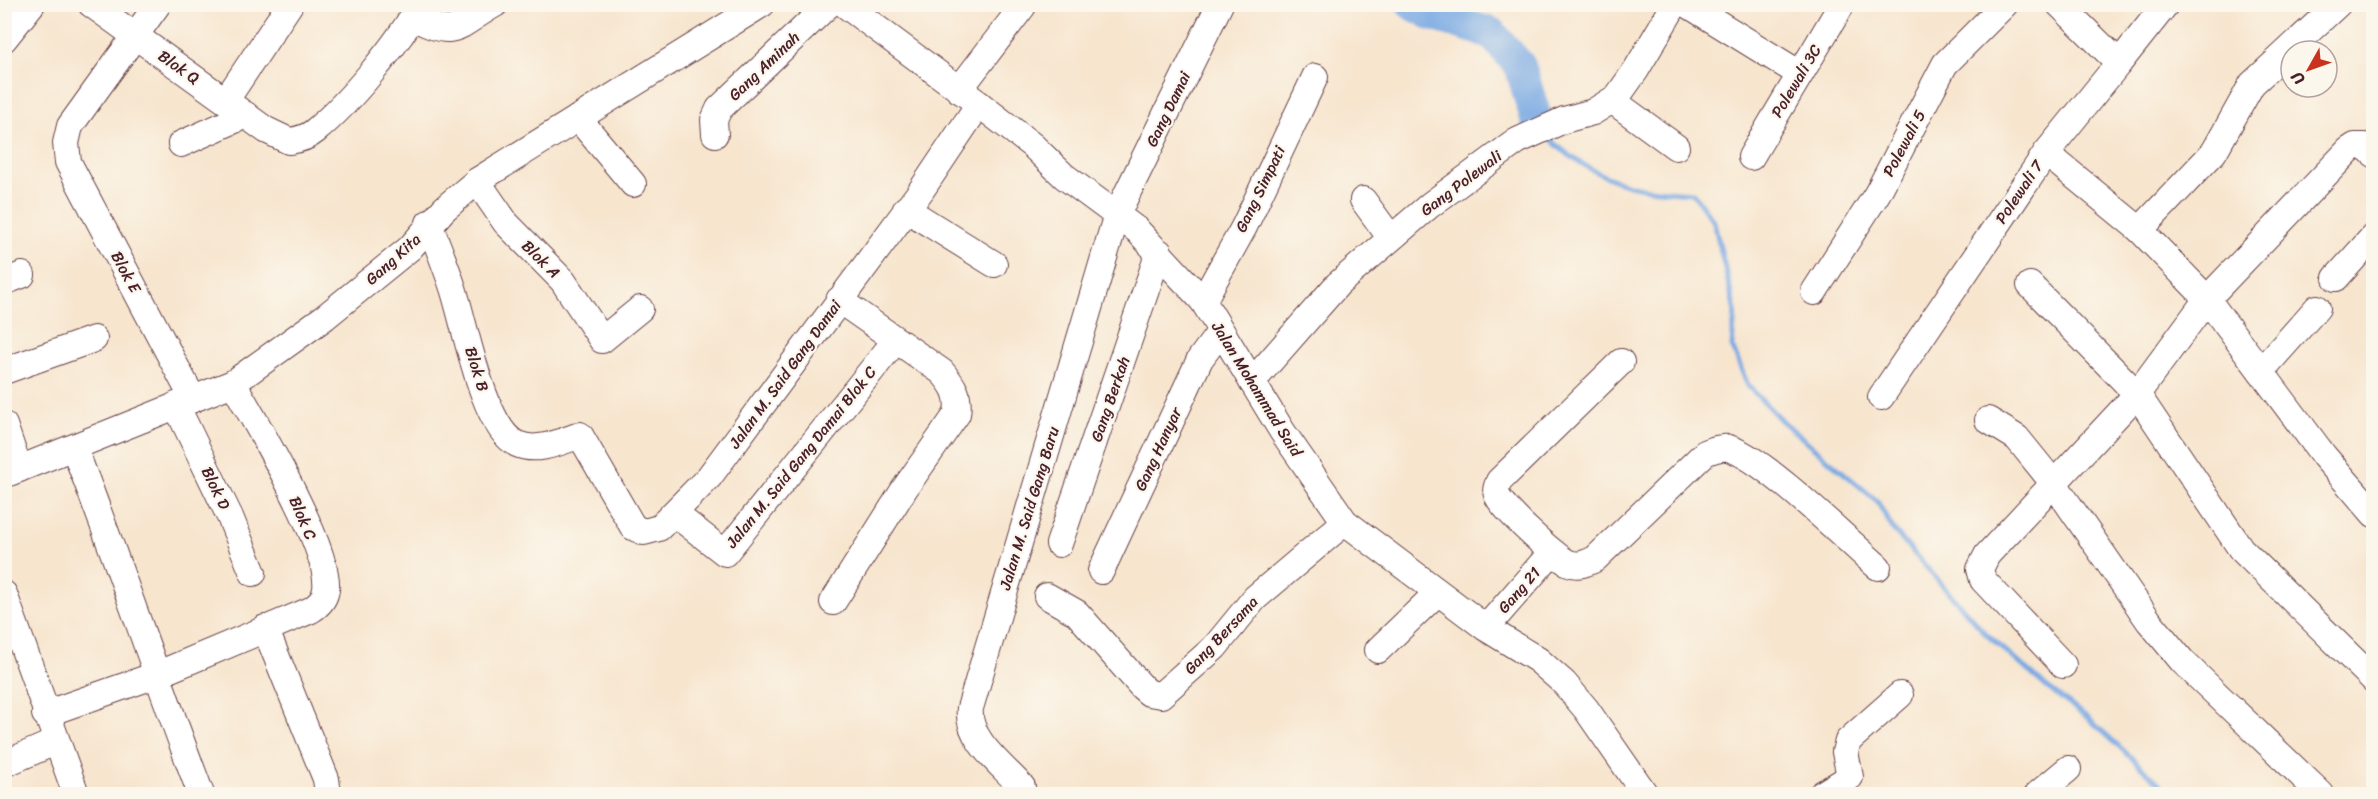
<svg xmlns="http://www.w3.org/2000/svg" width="2378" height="799" font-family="Sriracha,sans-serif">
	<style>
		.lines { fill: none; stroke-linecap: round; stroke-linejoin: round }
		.stream { stroke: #79a9e3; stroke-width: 5 }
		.river { stroke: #79a9e3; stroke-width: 32 }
		.minor-casing { stroke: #643d43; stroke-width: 28 }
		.minor { stroke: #fff; stroke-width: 26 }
		.labels { text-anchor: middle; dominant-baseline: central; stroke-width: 4.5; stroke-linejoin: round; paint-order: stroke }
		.street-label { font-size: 16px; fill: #4a1f2b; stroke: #fbf7ec }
	</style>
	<rect width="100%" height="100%" fill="#fbf7ec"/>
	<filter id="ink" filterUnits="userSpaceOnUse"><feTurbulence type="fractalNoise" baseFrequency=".0167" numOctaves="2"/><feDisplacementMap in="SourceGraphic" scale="12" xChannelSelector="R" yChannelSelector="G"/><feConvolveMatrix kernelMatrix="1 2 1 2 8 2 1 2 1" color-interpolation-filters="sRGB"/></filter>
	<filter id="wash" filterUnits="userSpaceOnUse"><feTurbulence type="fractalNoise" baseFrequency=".008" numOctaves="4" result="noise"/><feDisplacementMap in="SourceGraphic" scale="24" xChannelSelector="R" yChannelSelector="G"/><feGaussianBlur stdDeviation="1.35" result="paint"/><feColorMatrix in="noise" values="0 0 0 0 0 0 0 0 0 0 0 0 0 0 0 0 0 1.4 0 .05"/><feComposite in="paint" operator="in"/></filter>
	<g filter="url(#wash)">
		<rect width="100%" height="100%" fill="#f7e5ce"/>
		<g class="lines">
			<path class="stream" d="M 1548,135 C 1555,145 1563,151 1572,157 C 1614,187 1643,190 1693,193 L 1714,222 L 1735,311 L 1732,346 L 1748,386 L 1781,420 L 1877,501 L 1894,531 L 1985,633 L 2049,689 L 2088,718 L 2171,794"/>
			<polyline class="river" points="1412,4 1435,16 1491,33 1520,66 1536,118"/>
		</g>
	</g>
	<g filter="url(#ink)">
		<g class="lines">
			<defs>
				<g id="minor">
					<path d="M 91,4 L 266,130 L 289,141 C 298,140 308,137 315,131 C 349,103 399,43 420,4"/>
					<polyline points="158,4 70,126 66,143 68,162 193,399"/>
					<polyline points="844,4 979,104 1033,146 1064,176 1137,230 1203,301 1282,431 1345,522 1486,628 1538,660 1564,683 1586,709 1645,794"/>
					<polyline points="1687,4 1800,74"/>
					<path d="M 413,17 C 457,41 457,25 495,4"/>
					<polyline points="4,39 32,4"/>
					<polyline points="2119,63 2166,4"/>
					<polyline points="959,90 1023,6"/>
					<polyline points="226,100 290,4"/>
					<polyline points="1613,101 1676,147"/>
					<polyline points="578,118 633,184"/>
					<polyline points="715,134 714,120 719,109 829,4"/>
					<polyline points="181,144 246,115"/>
					<polyline points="2046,153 2140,230 2207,299 2324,456 2374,514"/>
					<polyline points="1751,157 1842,4"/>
					<polyline points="477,181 506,223 563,281 602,340 640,309"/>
					<polyline points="1363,200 1390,237"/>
					<polyline points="906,209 994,264"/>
					<path d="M 429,223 C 437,245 446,266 453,288 C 465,324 483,428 517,444 C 537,453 560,442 580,435 L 633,527 L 644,532 L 659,528 L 709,477 L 920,192 L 979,104"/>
					<polyline points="2140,230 2214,152 2252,84 2338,4"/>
					<polyline points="2336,278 2374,236"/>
					<polyline points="4,282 22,275"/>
					<polyline points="2030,285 2137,394 2241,549 2374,680"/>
					<polyline points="1814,292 1877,194 1945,64 2005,4"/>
					<polyline points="1203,301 1244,227 1315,77"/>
					<path d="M 1621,362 L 1499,481 C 1497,486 1495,490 1497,495 C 1501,507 1557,559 1569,563 C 1578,567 1587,563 1595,559 L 1705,453 C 1712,450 1720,447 1728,448 C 1762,456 1848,541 1878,567"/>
					<polyline points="4,371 94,339"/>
					<polyline points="2261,371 2317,308"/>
					<polyline points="1252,382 1338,284 1430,205 1517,141 1564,120 1593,112 1617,97 1636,70 1675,4"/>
					<polyline points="1881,397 2046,153 2119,63 2059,4"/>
					<polyline points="176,405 230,517 253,573"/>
					<polyline points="1988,420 2017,438 2055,485 2149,621 2183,662 2321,794"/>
					<polyline points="4,425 19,469"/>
					<path d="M 74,448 C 119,562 157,679 201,794"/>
					<polyline points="4,475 233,383 325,317 410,248 444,209 477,181 762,4"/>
					<polyline points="675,514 725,553 896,340"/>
					<polyline points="1059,544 1159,252"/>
					<polyline points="1101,571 1200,359 1220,332"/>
					<polyline points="4,594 76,794"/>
					<polyline points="1047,596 1077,613 1142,687 1149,693 1161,695 1215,647 1255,598 1345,522"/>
					<path d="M 833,602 L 905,488 L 957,414 C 960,395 954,386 942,372 L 839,300"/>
					<polyline points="265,628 326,779 328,794"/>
					<polyline points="1486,628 1552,552"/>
					<polyline points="1378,650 1437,593"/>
					<polyline points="2063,665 1983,580 1980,569 1987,555 2137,394 2207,299 2349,150 2355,146 2365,146 2374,154"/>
					<path d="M 45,714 L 156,675 L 311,610 C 319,605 325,599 326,589 C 331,549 255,421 233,383"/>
					<polyline points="4,764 55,742"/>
					<path d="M 1022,787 C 1003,766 966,739 970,708 L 1117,214 L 1220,4"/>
					<polyline points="1822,794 1850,777 1845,752 1848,741 1900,695"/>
					<polyline points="2038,794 2068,769"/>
				</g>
			</defs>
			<use href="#minor" class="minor-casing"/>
			<use href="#minor" class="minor"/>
		</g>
	</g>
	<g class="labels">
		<g class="street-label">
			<text transform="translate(764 66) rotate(-44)">Gang Aminah</text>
			<text transform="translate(179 67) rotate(35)">Blok Q</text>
			<text transform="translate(1796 81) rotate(-59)">Polewali 3C</text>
			<text transform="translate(1168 109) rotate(-64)">Gang Damai</text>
			<text transform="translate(1904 143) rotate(-62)">Polewali 5</text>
			<text transform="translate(1461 183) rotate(-37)">Gang Polewali</text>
			<text transform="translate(1260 189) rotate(-64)">Gang Simpati</text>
			<text transform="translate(2019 192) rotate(-56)">Polewali 7</text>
			<text transform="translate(393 259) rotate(-42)">Gang Kita</text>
			<text transform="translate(541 259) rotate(45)">Blok A</text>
			<text transform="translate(126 272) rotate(62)">Blok E</text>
			<text transform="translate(477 369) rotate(73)">Blok B</text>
			<text transform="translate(785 374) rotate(-54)">Jalan M. Said Gang Damai</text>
			<text transform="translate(1257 389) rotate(58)">Jalan Mohammad Said</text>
			<text transform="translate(1110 399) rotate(-71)">Gang Berkah</text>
			<text transform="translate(1158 449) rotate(-65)">Gang Hanyar</text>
			<text transform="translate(801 457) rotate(-51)">Jalan M. Said Gang Damai Blok C</text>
			<text transform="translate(216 488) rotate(64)">Blok D</text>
			<text transform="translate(1029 508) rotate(-73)">Jalan M. Said Gang Baru</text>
			<text transform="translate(303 518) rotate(67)">Blok C</text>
			<text transform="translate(1519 590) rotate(-49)">Gang 21</text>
			<text transform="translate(1221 635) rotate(-47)">Gang Bersama</text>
		</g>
	</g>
	<rect width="2378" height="799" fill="none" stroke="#fbf7ec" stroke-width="24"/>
	<g transform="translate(2309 69) rotate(230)"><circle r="28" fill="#fbf7ec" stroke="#b4a19f" stroke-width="1.5"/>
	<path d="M0-4.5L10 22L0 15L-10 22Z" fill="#c8321e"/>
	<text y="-9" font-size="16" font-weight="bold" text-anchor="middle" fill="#4a1f2b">U</text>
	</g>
</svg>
